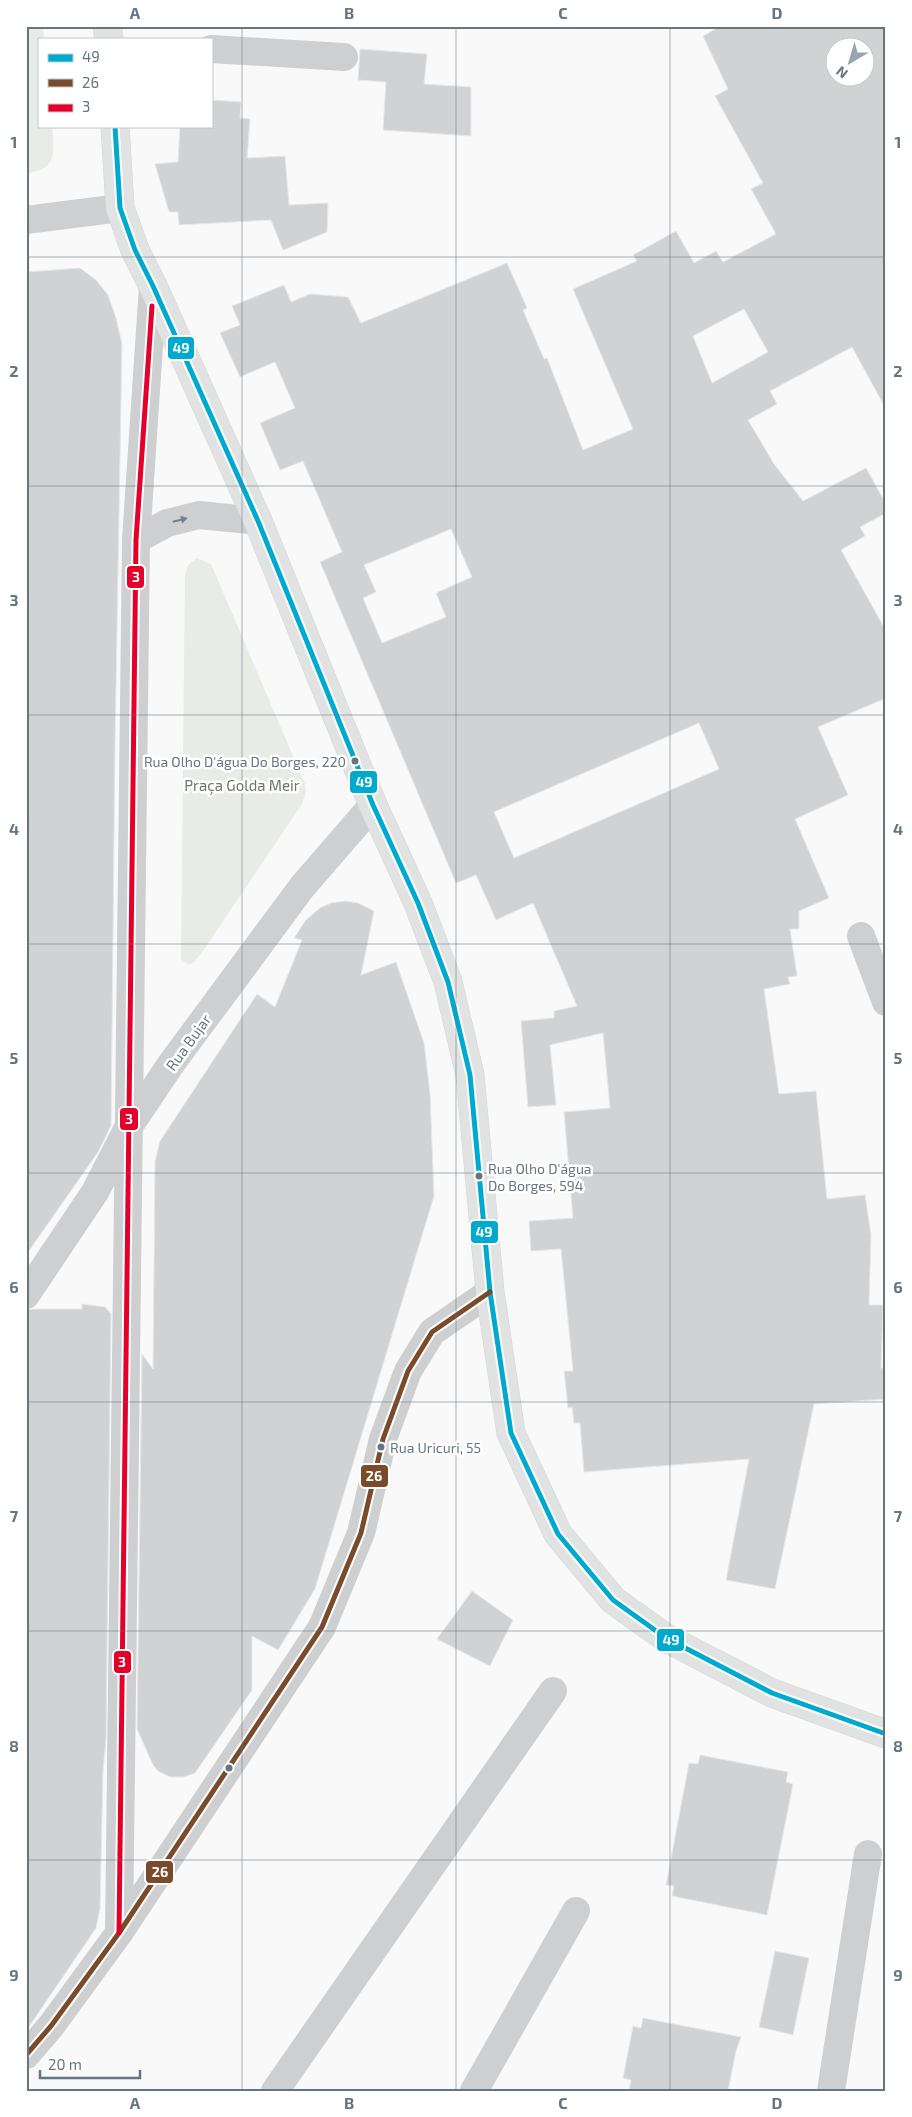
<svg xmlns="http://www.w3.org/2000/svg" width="912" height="2117" font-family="'Exo 2',sans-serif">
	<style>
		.green { fill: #e8ebe6 }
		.building { fill: #d0d2d3; stroke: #e8e8e8; fill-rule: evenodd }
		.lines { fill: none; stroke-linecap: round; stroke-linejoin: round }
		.major-casing { stroke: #d5d6d7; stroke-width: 29 }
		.minor { stroke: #cecfd0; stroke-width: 28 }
		.major { stroke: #e1e2e2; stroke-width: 28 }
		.bus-1-casing { stroke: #fff; stroke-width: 9 }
		.bus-2-casing { stroke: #fff; stroke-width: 9 }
		.bus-3-casing { stroke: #fff; stroke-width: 9 }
		.bus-1 { stroke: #00a9ce; stroke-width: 5 }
		.bus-2 { stroke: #7a4b2a; stroke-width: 5 }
		.bus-3 { stroke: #e4002b; stroke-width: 5 }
		.oneway { fill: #707f8b }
		.grid { fill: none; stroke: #657683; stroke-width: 1; stroke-opacity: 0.55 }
		.bus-dot { fill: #657683; stroke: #fff; stroke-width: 2 }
		.labels { text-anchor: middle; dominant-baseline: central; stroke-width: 5; stroke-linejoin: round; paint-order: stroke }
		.bus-label { font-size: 14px; fill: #657683; stroke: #fff; text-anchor: start }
		.park-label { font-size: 15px; fill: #687a64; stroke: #fff }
		.street-label { font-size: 15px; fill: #657683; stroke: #fff }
		.line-badge { stroke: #fff; stroke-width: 2 }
		.badge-label { font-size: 14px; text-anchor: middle; font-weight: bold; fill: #fff }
		.neatline { fill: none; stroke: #657683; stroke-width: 2 }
		.grid-label { font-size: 16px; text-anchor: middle; font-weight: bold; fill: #657683 }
	</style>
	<rect width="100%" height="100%" fill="#f9f9f9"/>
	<g class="green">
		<path d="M 26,26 L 43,26 L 44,39 L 39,39 L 39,126 L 52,126 C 54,151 58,171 26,173 Z"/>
		<polygon points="197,558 211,564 305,784 306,792 302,804 205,948 194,962 188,965 181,959 185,574 188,565"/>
	</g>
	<g class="building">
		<path d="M 721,26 L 886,26 L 886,409 L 852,347 L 770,391 L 777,404 L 748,420 L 774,464 L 803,501 L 866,468 L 886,504 L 886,513 L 860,527 L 865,536 L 841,550 L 886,631 L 886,698 L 818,727 L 848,795 L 795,819 L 829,898 L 799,911 L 799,929 L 790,929 L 797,976 L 788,977 L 790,984 L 764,989 L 779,1094 L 816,1091 L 827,1199 L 865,1195 L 871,1235 L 869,1305 L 883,1305 L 881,1368 L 886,1368 L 886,1399 L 814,1404 L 775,1589 L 726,1580 L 749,1459 L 584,1472 L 580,1423 L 574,1423 L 572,1407 L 568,1408 L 564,1371 L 573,1371 L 561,1249 L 531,1251 L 529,1221 L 573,1218 L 564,1112 L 610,1108 L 603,1033 L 550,1045 L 556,1105 L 528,1107 L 521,1021 L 554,1018 L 554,1011 L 577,1006 L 533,903 L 496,920 L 476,875 L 456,883 L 320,562 L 342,552 L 303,461 L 280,470 L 260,423 L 295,408 L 275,362 L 240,377 L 220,333 L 240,325 L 232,306 L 284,285 L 291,302 L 310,294 L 348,297 L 361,323 L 507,263 L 527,308 L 523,310 L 544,359 L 547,358 L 583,450 L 633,429 L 573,289 L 637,261 L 633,255 L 676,231 L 694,263 L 716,251 L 723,262 L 776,234 L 751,189 L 763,183 L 715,96 L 728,89 L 703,36 ZM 834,48 L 864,48 L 864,78 L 834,78 ZM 744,309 L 768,352 L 712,383 L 693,336 ZM 451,529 L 472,577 L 436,593 L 446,617 L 382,643 L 363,598 L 376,592 L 364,565 ZM 699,723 L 719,769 L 514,858 L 494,812 Z"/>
		<polygon points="360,49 427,54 424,84 471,87 471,136 383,130 386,82 358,80"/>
		<polygon points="211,100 241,102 240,118 250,119 247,158 285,156 289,205 328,203 327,232 283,250 271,220 179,225 178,212 169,212 155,164 178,162 180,126 211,126"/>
		<polygon points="80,268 96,280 108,295 116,318 122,344 115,746 111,1126 98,1152 26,1255 26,272"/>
		<polygon points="346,901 358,903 374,911 361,975 396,962 424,1043 430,1093 434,1196 315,1589 278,1650 252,1636 252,1690 195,1773 184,1777 170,1777 158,1771 153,1765 137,1729 142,1354 153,1369 155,1161 160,1141 257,994 275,1007 302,940 294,938 306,920 320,908 331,903"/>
		<polygon points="82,1304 105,1307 111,1314 106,1739 103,1771 100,1909 96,1928 26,2031 26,1310 33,1309 82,1309"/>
		<polygon points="472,1591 513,1620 490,1666 437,1639"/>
		<polygon points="700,1755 788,1772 786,1782 793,1784 767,1915 672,1896 674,1886 666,1885 689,1763 698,1764"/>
		<polygon points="775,1951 809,1958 793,2035 759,2027"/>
		<polygon points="643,2018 741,2037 736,2051 728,2091 629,2091 631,2080 623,2078 633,2026 641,2028"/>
	</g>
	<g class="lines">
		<defs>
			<g id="major">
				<polyline points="107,26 109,39"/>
				<polyline points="115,126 120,208 135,250 153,286 258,521 373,805 418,903 448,982 470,1075 490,1292 511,1433 558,1534 613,1600 666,1638 772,1693 886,1734"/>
			</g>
		</defs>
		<use href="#major" class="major-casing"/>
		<g class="minor">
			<polyline points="211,49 344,57"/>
			<polyline points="26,220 120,208"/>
			<polyline points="136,540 167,523 199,515 258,521"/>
			<polyline points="861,936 886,1002"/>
			<polyline points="26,1295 95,1192 128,1128 171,1064 302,887 373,805"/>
			<polyline points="119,1933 136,540 153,286"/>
			<polyline points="26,2055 51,2026 119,1933 322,1627 361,1533 383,1439 408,1371 432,1332 490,1292"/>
			<polyline points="275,2091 553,1691"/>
			<polyline points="474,2091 576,1911"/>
			<polyline points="831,2091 868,1854"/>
		</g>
		<use href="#major" class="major"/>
		<defs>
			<polyline id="bus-1" points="115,126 120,208 135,250 153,286 258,521 373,805 418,903 448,982 470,1075 490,1292 511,1433 558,1534 613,1600 666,1638 772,1693 886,1734"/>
			<polyline id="bus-2" points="26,2055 51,2026 119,1933 322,1627 361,1533 383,1439 408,1371 432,1332 490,1292"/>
			<polyline id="bus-3" points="119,1933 136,540 152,306"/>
		</defs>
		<use href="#bus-1" class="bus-1-casing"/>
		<use href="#bus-2" class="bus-2-casing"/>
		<use href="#bus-3" class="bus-3-casing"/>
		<use href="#bus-1" class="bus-1"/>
		<use href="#bus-2" class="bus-2"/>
		<use href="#bus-3" class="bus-3"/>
	</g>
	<defs><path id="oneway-solid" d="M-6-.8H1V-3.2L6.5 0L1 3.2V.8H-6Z" transform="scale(1.25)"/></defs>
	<use class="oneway" href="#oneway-solid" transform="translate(180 520) rotate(-14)"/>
	<path class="grid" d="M 242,26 L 242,2091M 456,26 L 456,2091M 670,26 L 670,2091M 26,257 L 886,257M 26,486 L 886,486M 26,715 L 886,715M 26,944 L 886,944M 26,1173 L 886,1173M 26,1402 L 886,1402M 26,1631 L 886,1631M 26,1860 L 886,1860"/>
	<g class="bus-dot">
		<circle cx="355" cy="761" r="4.5"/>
		<circle cx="479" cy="1176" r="4.5"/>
		<circle cx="381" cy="1447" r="4.5"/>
		<circle cx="229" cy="1768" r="4.5"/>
	</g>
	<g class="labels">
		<g class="bus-label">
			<text x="346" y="761" text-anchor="end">Rua Olho D'água Do Borges, 220</text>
			<text x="488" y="1168">Rua Olho D'água<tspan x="488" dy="17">Do Borges, 594</tspan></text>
			<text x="390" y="1447">Rua Uricuri, 55</text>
		</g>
		<g class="park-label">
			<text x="242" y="785">Praça Golda Meir</text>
		</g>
		<g class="street-label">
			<text transform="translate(188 1042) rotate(-54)">Rua Bujar</text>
		</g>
	</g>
	<g class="line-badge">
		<rect x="167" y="336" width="28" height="24" rx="5" fill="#00a9ce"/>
		<rect x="126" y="565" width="19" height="24" rx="5" fill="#e4002b"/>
		<rect x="349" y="770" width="29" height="24" rx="5" fill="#00a9ce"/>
		<rect x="119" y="1107" width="20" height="24" rx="5" fill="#e4002b"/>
		<rect x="470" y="1220" width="29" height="24" rx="5" fill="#00a9ce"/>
		<rect x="360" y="1464" width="29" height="24" rx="5" fill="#7a4b2a"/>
		<rect x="656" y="1628" width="29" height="24" rx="5" fill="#00a9ce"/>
		<rect x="113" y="1650" width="19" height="24" rx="5" fill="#e4002b"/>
		<rect x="145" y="1860" width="29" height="24" rx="5" fill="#7a4b2a"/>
	</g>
	<g class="badge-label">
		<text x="181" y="353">49</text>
		<text x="136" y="582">3</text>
		<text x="364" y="787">49</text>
		<text x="129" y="1124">3</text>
		<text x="484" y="1237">49</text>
		<text x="374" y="1481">26</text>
		<text x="671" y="1645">49</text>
		<text x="122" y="1667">3</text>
		<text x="160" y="1877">26</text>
	</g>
	<rect width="912" height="2117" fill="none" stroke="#ffffff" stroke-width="55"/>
	<rect x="38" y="38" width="175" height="90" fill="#ffffff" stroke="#c1c8cd"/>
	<rect x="48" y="54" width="25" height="8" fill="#00a9ce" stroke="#c1c8cd"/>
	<text x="82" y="62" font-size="15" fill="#657683">49</text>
	<rect x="48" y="79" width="25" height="8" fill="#7a4b2a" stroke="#c1c8cd"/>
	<text x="82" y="88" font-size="15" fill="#657683">26</text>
	<rect x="48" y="104" width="25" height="8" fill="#e4002b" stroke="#c1c8cd"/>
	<text x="82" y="112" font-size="15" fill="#657683">3</text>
	<g transform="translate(850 62) rotate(218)"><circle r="24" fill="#ffffff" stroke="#c1c8cd"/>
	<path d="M0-4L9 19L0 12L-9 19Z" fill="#99a4ac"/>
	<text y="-8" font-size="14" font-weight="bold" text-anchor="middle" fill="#657683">N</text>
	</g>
	<path d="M40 2070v8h100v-8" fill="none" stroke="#657683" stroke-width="2.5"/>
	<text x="48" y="2070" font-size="15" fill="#657683" stroke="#ffffff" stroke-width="4" paint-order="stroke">20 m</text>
	<rect x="28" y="28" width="856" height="2062" class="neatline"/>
	<g class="grid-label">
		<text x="135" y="19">A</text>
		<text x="349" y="19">B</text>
		<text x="563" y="19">C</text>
		<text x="777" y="19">D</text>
		<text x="14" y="148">1</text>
		<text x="898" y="148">1</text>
		<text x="14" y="377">2</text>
		<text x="898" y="377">2</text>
		<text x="14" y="606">3</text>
		<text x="898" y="606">3</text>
		<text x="14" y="835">4</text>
		<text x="898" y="835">4</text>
		<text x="14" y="1064">5</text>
		<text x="898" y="1064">5</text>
		<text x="14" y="1293">6</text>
		<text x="898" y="1293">6</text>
		<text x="14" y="1522">7</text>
		<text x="898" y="1522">7</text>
		<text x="14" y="1752">8</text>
		<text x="898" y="1752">8</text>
		<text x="14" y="1981">9</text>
		<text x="898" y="1981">9</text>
		<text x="135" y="2109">A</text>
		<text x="349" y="2109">B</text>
		<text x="563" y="2109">C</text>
		<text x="777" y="2109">D</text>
	</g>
</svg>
